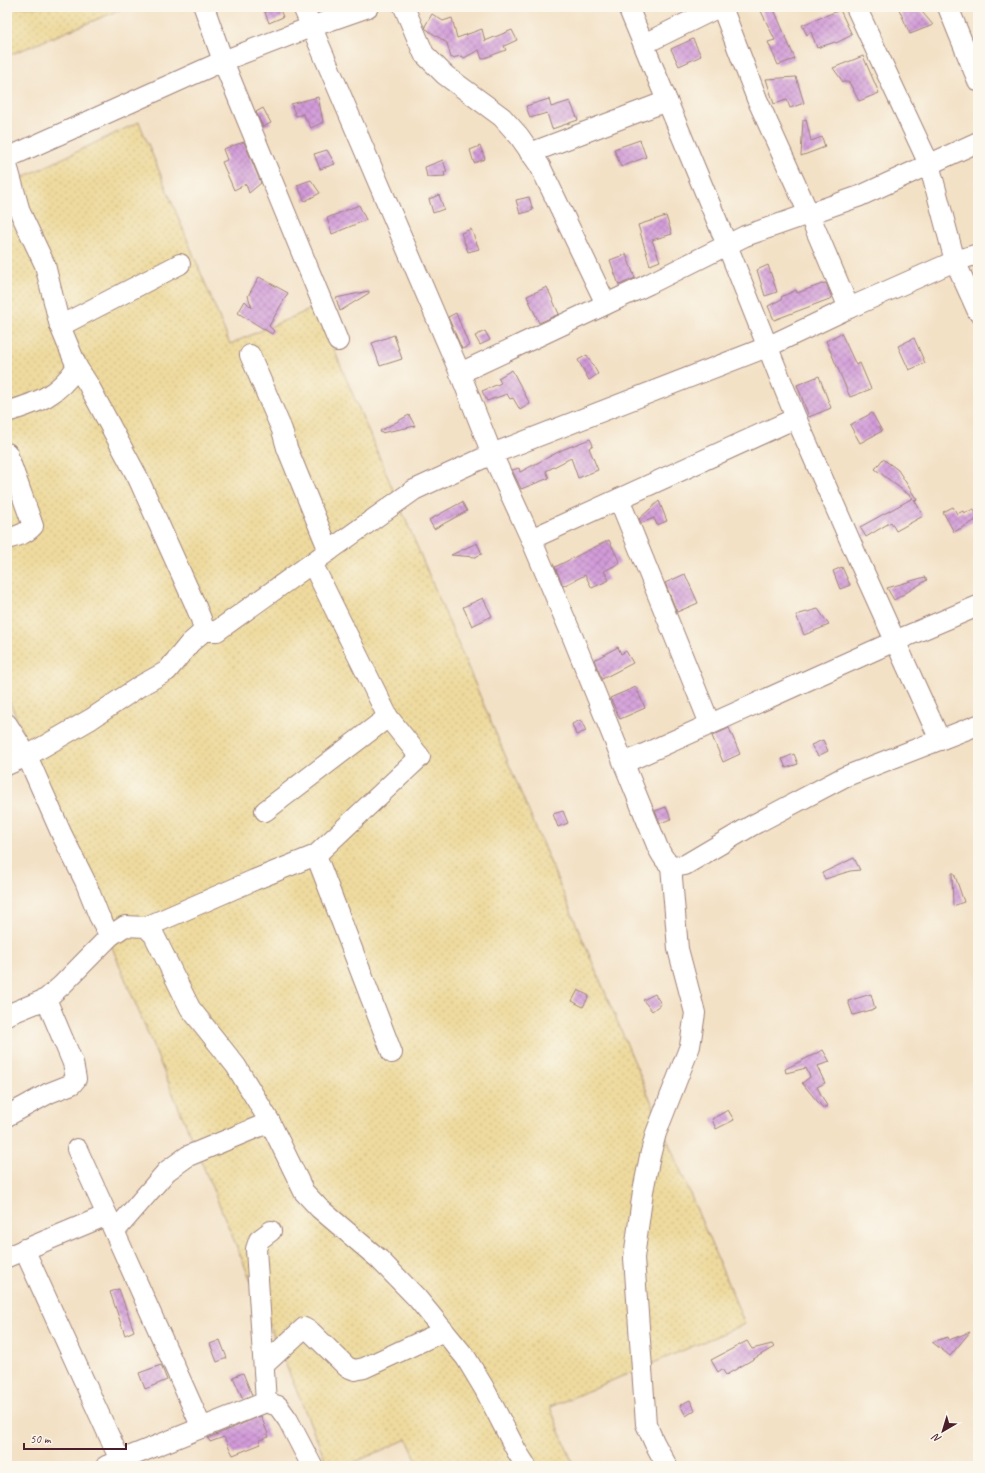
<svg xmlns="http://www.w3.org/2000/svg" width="985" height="1473" font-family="Caveat,sans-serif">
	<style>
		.sand { fill: url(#sand-dots); stroke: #9c7c64 }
		.building { fill: url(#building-cross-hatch) }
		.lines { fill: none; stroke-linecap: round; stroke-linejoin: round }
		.minor-casing { stroke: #9e8078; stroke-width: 22 }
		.minor { stroke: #fff; stroke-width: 20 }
	</style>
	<defs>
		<pattern id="sand-dots" width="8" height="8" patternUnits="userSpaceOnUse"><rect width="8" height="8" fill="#eeda9e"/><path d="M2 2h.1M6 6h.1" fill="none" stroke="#cebb88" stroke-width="1.8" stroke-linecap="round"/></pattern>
		<pattern id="building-cross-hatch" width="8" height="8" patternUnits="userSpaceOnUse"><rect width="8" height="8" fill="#d29bd9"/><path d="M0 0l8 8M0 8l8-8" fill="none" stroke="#ac7eb0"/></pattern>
	</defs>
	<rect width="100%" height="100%" fill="#fbf7ec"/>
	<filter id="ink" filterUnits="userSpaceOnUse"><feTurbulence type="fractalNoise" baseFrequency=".025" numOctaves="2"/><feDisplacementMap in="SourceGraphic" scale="8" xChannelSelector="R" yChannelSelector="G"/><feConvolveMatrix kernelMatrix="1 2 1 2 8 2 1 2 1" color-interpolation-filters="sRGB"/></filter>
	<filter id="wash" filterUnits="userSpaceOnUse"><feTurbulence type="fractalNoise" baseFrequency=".012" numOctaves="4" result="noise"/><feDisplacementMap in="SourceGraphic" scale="16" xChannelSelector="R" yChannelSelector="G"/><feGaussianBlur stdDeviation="0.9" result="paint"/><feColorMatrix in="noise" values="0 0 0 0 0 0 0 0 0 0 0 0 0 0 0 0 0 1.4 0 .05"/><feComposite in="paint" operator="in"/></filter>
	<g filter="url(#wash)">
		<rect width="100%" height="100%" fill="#f3e1c6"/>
		<g class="sand">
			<polygon points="7,7 127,7 7,56"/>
			<polygon points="139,122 230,344 316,307 745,1324 550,1407 574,1466 419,1466 407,1439 346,1466 328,1466 7,695 7,456 14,452 7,438 7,185"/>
		</g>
		<g id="blocks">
			<g class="building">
				<polygon points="263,7 279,7 283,17 269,23"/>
				<polygon points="770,7 773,7 795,59 778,65 768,42 775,40 761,11"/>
				<polygon points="898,7 918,7 933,25 910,34"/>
				<polygon points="840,10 852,35 836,43 835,42 817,48 811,32 807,35 802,25"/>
				<polygon points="432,14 443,21 452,18 457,38 482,29 485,41 512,30 517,40 504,46 506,50 482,59 479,50 464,58 462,56 451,58 447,43 426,29 425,26"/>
				<polygon points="693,39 701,56 679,66 671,49"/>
				<polygon points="863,56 879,93 859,101 849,82 843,82 833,68"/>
				<polygon points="796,77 804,103 790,108 787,100 774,104 766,79"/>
				<polygon points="318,97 323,122 311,128 303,114 296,116 291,104"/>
				<polygon points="549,99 551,107 570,101 578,120 552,129 547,113 530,118 526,106"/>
				<polygon points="263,108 271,123 263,127 256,112"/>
				<polygon points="806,119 811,141 822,137 825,147 801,156 803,120"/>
				<polygon points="640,140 646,157 621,167 614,149"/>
				<polygon points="244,142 261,183 249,193 246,184 234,190 222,162 227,160 223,149"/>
				<polygon points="480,146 485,159 474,163 470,150"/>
				<polygon points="327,150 335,164 320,169 314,154"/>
				<polygon points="443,160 447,172 444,172 445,176 427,177 425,167"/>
				<polygon points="311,180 320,193 305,201 297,185"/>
				<polygon points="439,195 444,209 433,213 429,199"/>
				<polygon points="529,197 533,210 520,214 516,200"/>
				<polygon points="359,205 366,220 332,234 327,218"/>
				<polygon points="666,216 672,234 652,240 660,261 650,265 638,225"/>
				<polygon points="471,229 479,249 468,252 461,233"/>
				<polygon points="626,254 635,278 619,285 610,260"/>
				<polygon points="768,265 777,292 765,296 757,270"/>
				<polygon points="259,277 288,293 269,326 274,331 272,334 238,313 245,301 252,308 248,296"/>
				<polygon points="825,283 826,283 832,298 774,320 768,306 782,299 781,297 796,290 797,293"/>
				<polygon points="547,287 559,314 539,323 527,296"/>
				<polygon points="369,291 369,293 340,311 336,298"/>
				<polygon points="456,313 469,346 462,349 448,317"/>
				<polygon points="485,331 490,340 480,345 475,336"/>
				<polygon points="841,333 856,365 860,363 871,389 850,397 826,341"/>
				<polygon points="394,335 402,359 380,366 372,343"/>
				<polygon points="914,338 925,363 909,370 898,346"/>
				<polygon points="587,355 598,374 589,380 578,360"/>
				<polygon points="512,370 530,404 520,410 513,398 510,399 507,394 487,401 482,391 501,383 498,378"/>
				<polygon points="819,376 831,408 809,417 797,385"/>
				<polygon points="872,413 882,431 860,443 850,425"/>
				<polygon points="409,415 415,426 381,433 380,431"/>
				<polygon points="590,439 593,445 589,448 598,470 578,478 571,458 546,471 549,478 521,489 512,470 519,468 520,472 564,449"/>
				<polygon points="883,459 898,470 917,500 916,501 914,499 923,516 896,531 891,522 866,537 860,527 913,498 875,469"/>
				<polygon points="659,501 667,521 657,525 654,518 641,523 639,519"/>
				<polygon points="462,502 467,511 434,529 429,520"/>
				<polygon points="953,507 957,514 963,511 964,513 974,509 978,519 954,532 943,512"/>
				<polygon points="609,540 620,563 604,571 609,580 592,588 585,575 563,586 555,567"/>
				<polygon points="477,543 482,554 475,557 451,555"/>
				<polygon points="842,567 850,585 840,589 833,571"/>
				<polygon points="685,574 698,603 677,612 665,583"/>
				<polygon points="925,577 927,580 894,600 887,588"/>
				<polygon points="483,598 492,616 472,626 463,607"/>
				<polygon points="818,609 829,625 804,635 796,615"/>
				<polygon points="618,647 621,654 626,651 633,663 602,679 594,660"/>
				<polygon points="636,687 645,708 620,719 610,698"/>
				<polygon points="581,720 586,731 576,735 572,724"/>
				<polygon points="729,728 740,754 723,762 712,736"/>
				<polygon points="823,740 828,751 818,756 811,745"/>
				<polygon points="794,754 798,764 786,768 782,759"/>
				<polygon points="666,807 671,819 660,823 655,811"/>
				<polygon points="563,811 568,823 558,827 553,814"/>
				<polygon points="854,858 860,870 850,871 825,879 822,873"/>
				<polygon points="952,873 954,873 964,902 953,906"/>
				<polygon points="578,990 589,996 583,1007 572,1001"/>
				<polygon points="655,994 661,1004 652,1011 643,1000"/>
				<polygon points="871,994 875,1009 853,1015 848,1001"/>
				<polygon points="823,1050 830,1062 817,1066 825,1083 817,1087 827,1106 823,1108 802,1083 810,1077 806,1068 786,1073 785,1069"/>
				<polygon points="728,1110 734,1120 716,1129 712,1119"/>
				<polygon points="119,1289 134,1331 125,1335 110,1292"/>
				<polygon points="970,1332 950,1356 932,1342 948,1337 949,1340"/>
				<polygon points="220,1340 227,1358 217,1362 210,1344"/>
				<polygon points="747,1341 752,1349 772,1344 774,1347 726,1375 722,1369 718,1372 711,1360"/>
				<polygon points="161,1365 167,1380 145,1389 139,1373"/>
				<polygon points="243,1373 252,1395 243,1399 233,1377"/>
				<polygon points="690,1400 695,1410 686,1416 680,1405"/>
				<polygon points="261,1416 269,1437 259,1440 261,1444 233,1455 224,1437 210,1442 208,1438"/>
			</g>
		</g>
	</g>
	<g filter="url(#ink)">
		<use href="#blocks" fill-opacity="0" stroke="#9e8078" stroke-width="1"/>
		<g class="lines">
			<defs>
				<g id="minor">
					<polyline points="204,7 223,61 338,341"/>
					<path d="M 303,7 L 460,373 L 492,454 L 531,539 L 571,633 L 658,848 C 665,862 669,868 685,865 L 751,826 L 844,777 L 978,725"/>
					<polyline points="404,7 424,54 445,75 502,117 519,136 540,166 606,304"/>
					<polyline points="628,7 727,245 796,418 859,561 940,740"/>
					<polyline points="722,7 757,99 809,214 849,308"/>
					<polyline points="856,7 929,164 955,261 978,312"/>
					<polyline points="948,7 978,81"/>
					<polyline points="644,44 719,7"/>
					<polyline points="530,153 667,101"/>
					<polyline points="7,158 223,61 311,27 368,7"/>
					<polyline points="7,165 20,212 45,265 60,326 77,367 88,384 138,478 194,602 201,619 204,631 190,643 167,671 140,686 91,719 27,756 7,765"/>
					<polyline points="60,326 180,264"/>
					<polyline points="250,355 282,430 287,448 329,551"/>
					<polyline points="460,373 649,284 745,236 860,196 978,142"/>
					<path d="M 7,412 C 39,402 57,396 77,367"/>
					<path d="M 7,453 L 33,526 C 26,534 17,536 7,539"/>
					<polyline points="619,499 710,724"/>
					<polyline points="531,539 796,418"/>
					<polyline points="204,631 217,631 414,490 492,454 767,347 849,308 955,261 978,254"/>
					<polyline points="7,724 27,756 62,835 85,881 99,916 110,936"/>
					<polyline points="624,763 895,641 978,606"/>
					<polyline points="265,811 388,717"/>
					<polyline points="316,855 392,1053"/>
					<polyline points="146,927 254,880 316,855 420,757 388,717 312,563"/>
					<polyline points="7,1015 46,999 62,985 110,936 125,926 146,927 154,935 190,1008 236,1066 270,1122 304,1192 319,1208 379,1259 417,1298 466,1358 484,1388 516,1450 526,1466"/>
					<polyline points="7,1116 49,1093 72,1084 76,1079 73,1063 46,999"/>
					<polyline points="77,1149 107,1215 202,1428"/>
					<polyline points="115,1231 167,1171 188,1156 270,1122"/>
					<polyline points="24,1249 120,1460"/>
					<polyline points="7,1257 107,1215"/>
					<polyline points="264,1365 304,1328 311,1332 347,1367 355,1370 364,1368 444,1331"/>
					<polyline points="266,1402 256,1249 259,1240 271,1231"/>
					<polyline points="106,1466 266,1402 278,1406 288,1420 312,1466"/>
					<polyline points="667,1466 654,1442 646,1424 634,1258 643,1191 650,1156 656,1133 690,1046 695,1013 678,949 671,866"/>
				</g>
			</defs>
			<use href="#minor" class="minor-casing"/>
			<use href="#minor" class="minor"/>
		</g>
	</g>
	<rect width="985" height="1473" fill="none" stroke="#fbf7ec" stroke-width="24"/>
	<g transform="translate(943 1431) rotate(218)" stroke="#fbf7ec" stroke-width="3" paint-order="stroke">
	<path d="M0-3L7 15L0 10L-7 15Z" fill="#4a1f2b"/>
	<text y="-6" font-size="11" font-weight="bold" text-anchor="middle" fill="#4a1f2b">N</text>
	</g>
	<path d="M24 1443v6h102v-6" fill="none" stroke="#4a1f2b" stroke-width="2"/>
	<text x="30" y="1443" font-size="12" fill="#4a1f2b" stroke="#fbf7ec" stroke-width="3" paint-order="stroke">50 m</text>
</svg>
